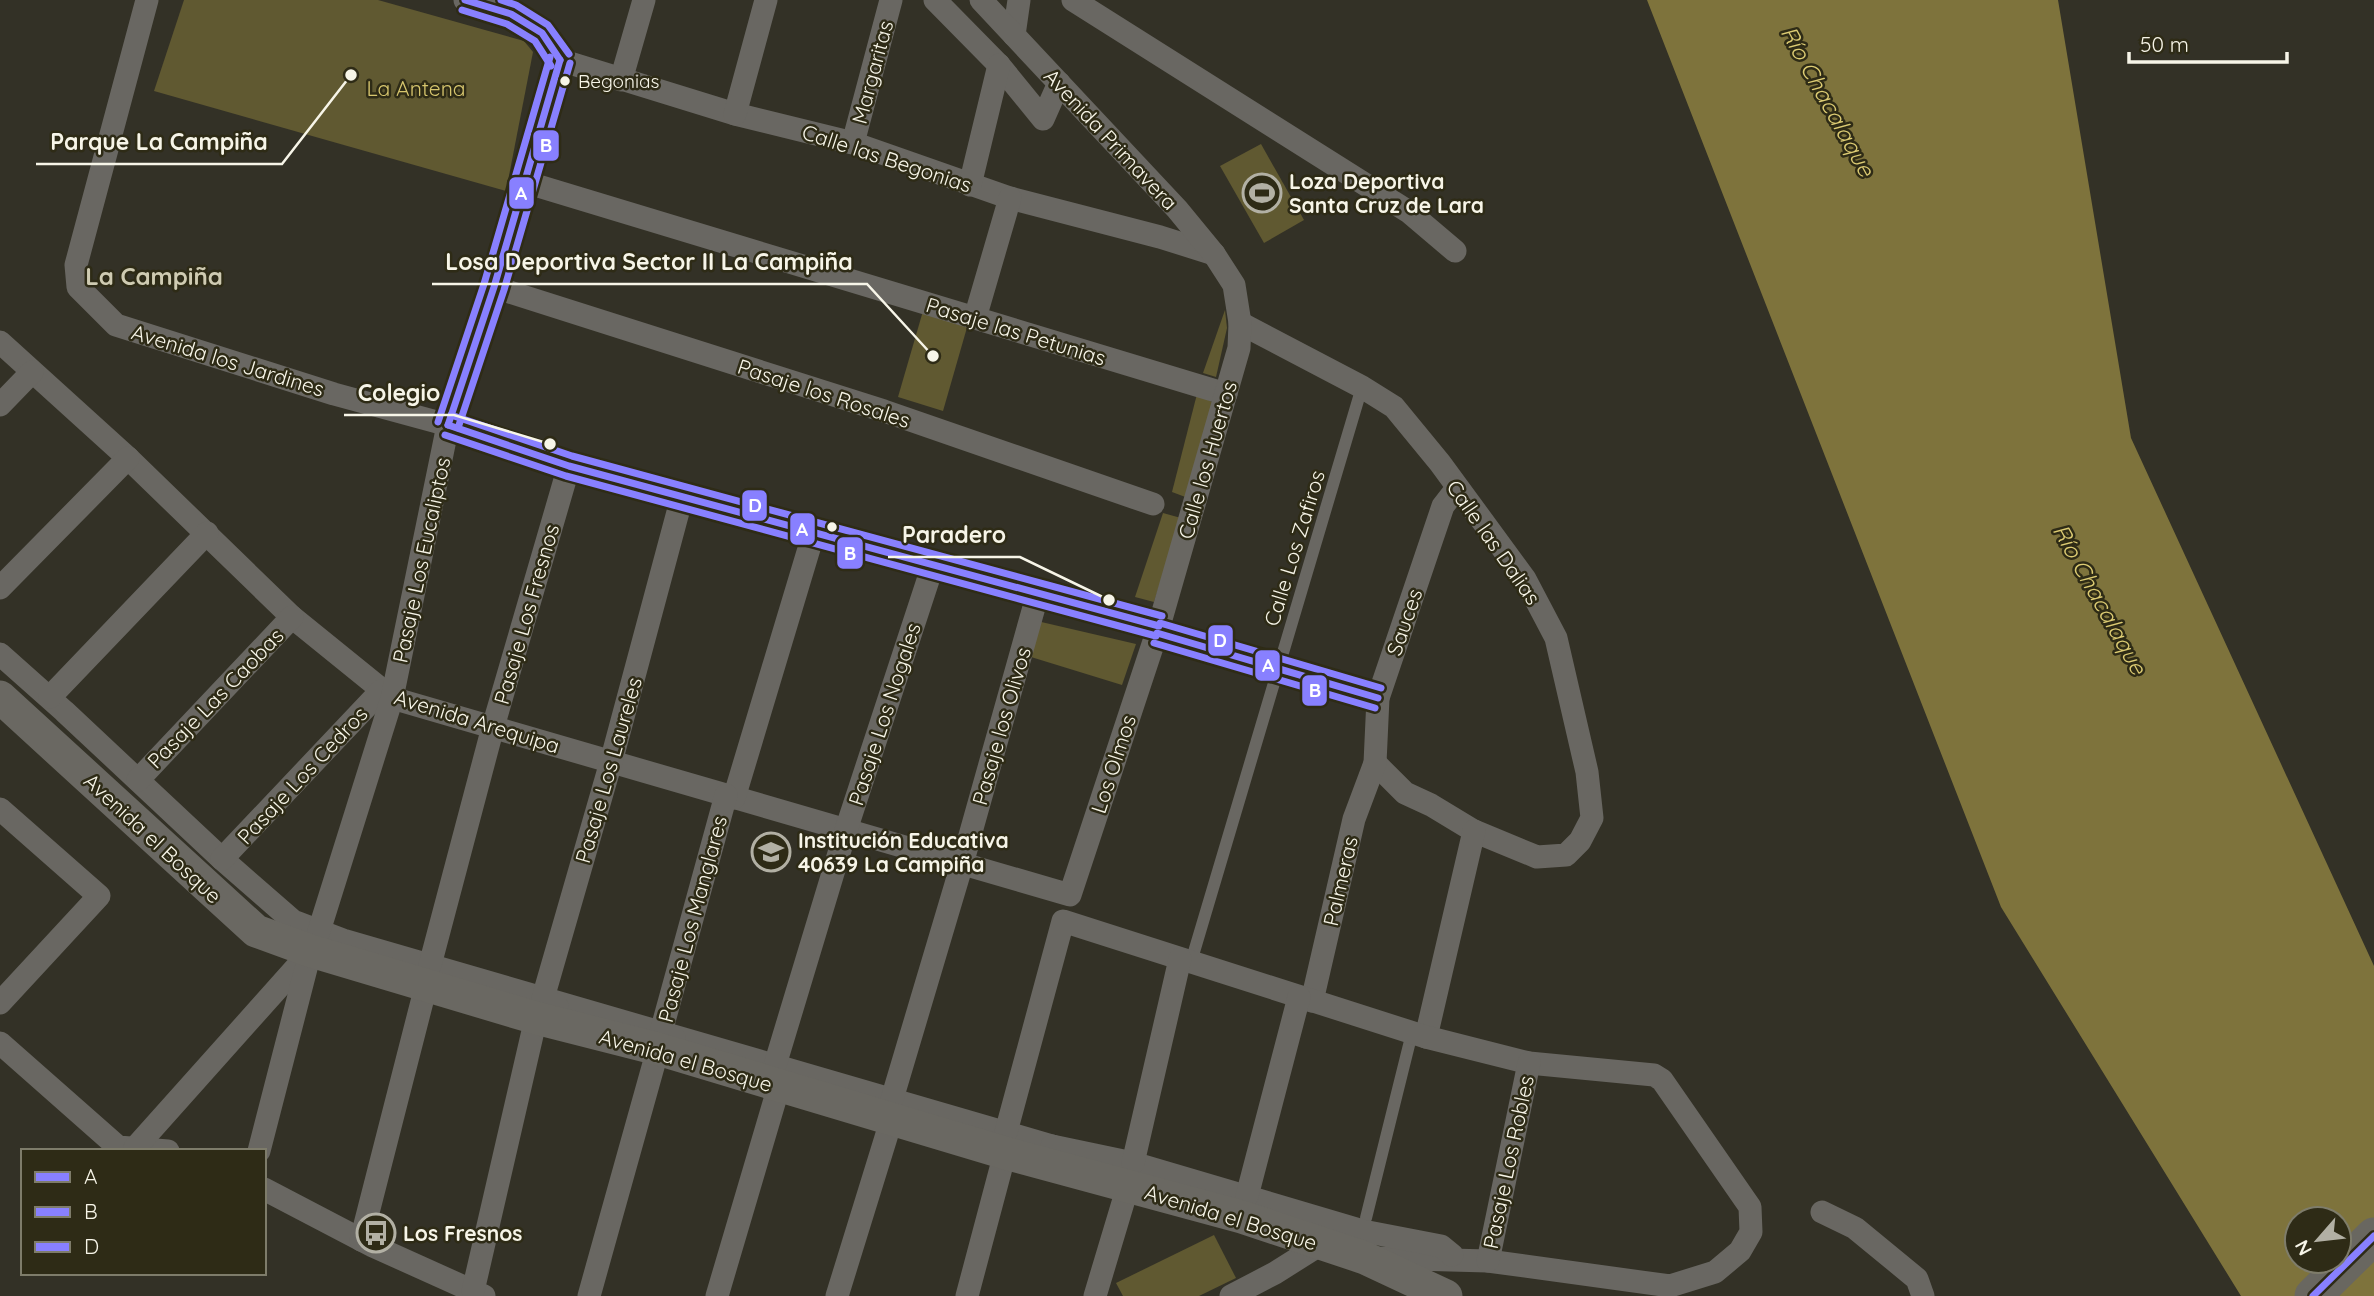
<svg xmlns="http://www.w3.org/2000/svg" width="2374" height="1296" font-family="Quicksand,sans-serif">
	<style>
		.green { fill: #605931 }
		.water { fill: #7e733c; fill-rule: evenodd }
		.lines { fill: none; stroke-linecap: round; stroke-linejoin: round }
		.lane { stroke: #696762; stroke-width: 12 }
		.street { stroke: #696762; stroke-width: 23 }
		.secondary { stroke: #6a6862; stroke-width: 33 }
		.primary { stroke: #696760; stroke-width: 37 }
		.bus-1-casing { stroke: #2e2b16; stroke-width: 12 }
		.bus-2-casing { stroke: #2e2b16; stroke-width: 12 }
		.bus-3-casing { stroke: #2e2b16; stroke-width: 12 }
		.bus-1 { stroke: #8880ff; stroke-width: 7 }
		.bus-2 { stroke: #8880ff; stroke-width: 7 }
		.bus-3 { stroke: #8880ff; stroke-width: 7 }
		.bus-dot { fill: #f7f5e8; stroke: #2e2b16; stroke-width: 2.5 }
		.labels { text-anchor: middle; dominant-baseline: central; stroke-width: 5; stroke-linejoin: round; paint-order: stroke }
		.bus-label { font-size: 19px; fill: #f7f5e8; stroke: #2e2b16; text-anchor: start }
		.street-label { font-size: 21px; fill: #f7f5e8; stroke: #2e2b16 }
		.park-label { font-size: 21px; fill: #d7c66e; stroke: #2e2b16 }
		.poi-label { font-size: 21px; font-weight: bold; fill: #f7f5e8; stroke: #2e2b16; text-anchor: start }
		.water-label { font-size: 23px; font-style: italic; fill: #ddcc73; stroke: #2e2b16 }
		.quarter-label { font-size: 24px; font-weight: bold; fill: #cfcbb2; stroke: #2e2b16 }
		.leader { fill: none; stroke: #f7f5e8; stroke-width: 2.5 }
		.callout-dot { fill: #f7f5e8; stroke: #2e2b16; stroke-width: 2.5 }
		.callout-label { font-size: 23px; text-anchor: middle; font-weight: bold; fill: #f7f5e8; stroke: #2e2b16; stroke-width: 5; stroke-linejoin: round; paint-order: stroke }
		.line-badge { stroke: #2e2b16; stroke-width: 2.5 }
		.badge-label { font-size: 19px; text-anchor: middle; font-weight: bold; fill: #fff }
	</style>
	<rect width="100%" height="100%" fill="#333126"/>
	<g class="green">
		<polygon points="184,0 378,0 524,41 533,52 506,191 154,91"/>
		<polygon points="1261,144 1304,220 1264,243 1220,166"/>
		<polygon points="1225,310 1227,328 1216,377 1203,373"/>
		<polygon points="923,311 968,324 943,411 898,397"/>
		<polygon points="1197,394 1214,403 1188,498 1172,492"/>
		<polygon points="1163,513 1181,518 1154,602 1135,597"/>
		<polygon points="1037,621 1136,644 1122,685 1031,657"/>
		<polygon points="1214,1235 1236,1278 1199,1296 1123,1296 1116,1283"/>
	</g>
	<path class="water" d="M 1647,0 L 2058,0 L 2131,438 L 2374,966 L 2374,1296 L 2241,1296 L 2001,907 ZM 2297,1219 L 2339,1219 L 2339,1261 L 2297,1261 Z"/>
	<g class="lines">
		<g class="lane">
			<polyline points="1191,962 1362,387"/>
			<polyline points="1366,1218 1412,1033"/>
		</g>
		<g class="street">
			<polyline points="147,0 76,265 78,287 116,325 334,394 448,425 569,466 1159,626"/>
			<polyline points="465,0 511,14 542,33 560,60"/>
			<polyline points="935,0 999,65 1043,119 1059,83"/>
			<polyline points="1073,0 1409,212 1455,251"/>
			<polyline points="1014,35 1019,0"/>
			<polyline points="560,60 735,114 853,143 1010,198 1160,237 1214,254"/>
			<polyline points="621,80 644,0"/>
			<polyline points="735,114 766,0"/>
			<polyline points="853,143 891,0"/>
			<polyline points="525,182 1226,394"/>
			<polyline points="970,185 999,65"/>
			<polyline points="494,287 884,411 1153,504"/>
			<polyline points="975,318 1010,198"/>
			<polyline points="1240,323 1362,387 1394,407 1440,463 1525,579 1556,638 1587,772 1592,818 1580,841 1566,855 1537,857 1474,831 1431,805 1405,793 1375,763"/>
			<polyline points="0,342 128,458 292,617 392,698 1070,895 1159,626 1239,348 1240,323 1234,285 1214,254 1177,209 981,0"/>
			<polyline points="0,405 32,372"/>
			<polyline points="0,588 128,458"/>
			<polyline points="1157,633 1378,698"/>
			<polyline points="0,654 64,711 222,859 293,921 343,940 1052,1146 1045,1164"/>
			<polyline points="50,697 207,533"/>
			<polyline points="138,780 292,617"/>
			<polyline points="734,798 814,532"/>
			<polyline points="0,809 99,896 0,1003"/>
			<polyline points="222,859 381,691"/>
			<polyline points="319,931 392,698 448,425 494,287 560,60"/>
			<polyline points="430,965 493,727 569,466"/>
			<polyline points="1312,1001 1354,819 1375,763 1378,698 1443,506 1457,488"/>
			<polyline points="557,1006 543,998 611,762 682,497"/>
			<polyline points="1426,1037 1474,831"/>
			<polyline points="674,1038 661,1032 726,795"/>
			<polyline points="0,1043 118,1147 168,1151"/>
			<polyline points="775,1065 846,830 933,565"/>
			<polyline points="892,1099 962,864 1038,593"/>
			<polyline points="1006,1132 1063,921 1426,1037 1529,1063 1654,1075 1662,1080 1750,1207 1751,1232 1740,1251 1715,1272 1670,1286 1488,1261 1375,1258"/>
			<polyline points="1052,1146 1133,1163 1363,1231 1441,1246 1452,1255"/>
			<polyline points="135,1148 311,951"/>
			<polyline points="259,1151 309,957"/>
			<polyline points="1133,1163 1180,959"/>
			<polyline points="264,1189 373,1246 484,1296"/>
			<polyline points="1247,1196 1299,997"/>
			<polyline points="1822,1212 1855,1228 1917,1279 1923,1296"/>
			<polyline points="361,1240 426,986"/>
			<polyline points="1488,1261 1529,1063"/>
			<polyline points="473,1291 536,1018"/>
			<polyline points="589,1296 658,1049"/>
			<polyline points="717,1296 779,1086"/>
			<polyline points="837,1296 892,1118"/>
			<polyline points="967,1296 1005,1153"/>
			<polyline points="1095,1296 1128,1186"/>
			<polyline points="1231,1296 1275,1273 1321,1244"/>
		</g>
		<polyline class="secondary" points="0,697 256,931 311,951 536,1018 658,1049 1005,1153 1242,1217 1365,1258 1446,1296"/>
		<polyline class="primary" points="2313,1296 2374,1236"/>
		<defs>
			<g id="bus-1">
				<polyline points="465,0 511,14 542,33 560,60"/>
				<polyline points="448,425 569,466 1159,626"/>
				<polyline points="448,425 494,287 560,60"/>
				<polyline points="1157,633 1378,698"/>
				<polyline points="2313,1296 2374,1236"/>
			</g>
			<g id="bus-2">
				<polyline points="462,10 507,24 535,41 551,66"/>
				<polyline points="458,428 504,290 570,63"/>
				<polyline points="445,435 566,476 1156,636"/>
				<polyline points="1154,643 1375,708"/>
			</g>
			<g id="bus-3">
				<polyline points="501,0 516,5 548,25 569,54"/>
				<polyline points="451,415 572,456 1162,616"/>
				<polyline points="438,422 484,284 550,57"/>
				<polyline points="1160,623 1381,688"/>
			</g>
		</defs>
		<use href="#bus-1" class="bus-1-casing"/>
		<use href="#bus-2" class="bus-2-casing"/>
		<use href="#bus-3" class="bus-3-casing"/>
		<use href="#bus-1" class="bus-1"/>
		<use href="#bus-2" class="bus-2"/>
		<use href="#bus-3" class="bus-3"/>
	</g>
	<defs>
		<symbol id="stadium-ring" viewBox="-11 -11 22 22"><circle r="9.5" fill="#2e2b16" stroke="#b2b0a4" stroke-width="1.5"/><path d="M0-5a6.5 5 0 1 0 0 10a6.5 5 0 1 0 0-10ZM-3.5-1.8h7v3.6h-7Z" fill="#b2b0a4"/></symbol>
		<symbol id="school-ring" viewBox="-11 -11 22 22"><circle r="9.5" fill="#2e2b16" stroke="#b2b0a4" stroke-width="1.5"/><path d="M0-5L7-2L0 1L-7-2ZM-4 1L0 2.5L4 1V4Q0 6-4 4Z" fill="#b2b0a4"/></symbol>
		<symbol id="bus-ring" viewBox="-11 -11 22 22"><circle r="9.5" fill="#2e2b16" stroke="#b2b0a4" stroke-width="1.5"/><path d="M-5-6H5V4H4V6H2V4H-2V6H-4V4H-5ZM-3.5-4V0h7V-4ZM-3.5 1.2v1.5H-2V1.2ZM2 1.2v1.5H3.5V1.2Z" fill="#b2b0a4"/></symbol>
	</defs>
	<g fill-rule="evenodd">
		<use href="#stadium-ring" x="1240" y="171" width="44" height="44"/>
		<use href="#school-ring" x="749" y="830" width="44" height="44"/>
		<use href="#bus-ring" x="354" y="1211" width="44" height="44"/>
	</g>
	<g class="bus-dot">
		<circle cx="565" cy="81" r="6"/>
		<circle cx="832" cy="527" r="6"/>
	</g>
	<g class="labels">
		<g class="bus-label">
			<text x="578" y="81">Begonias</text>
		</g>
		<g class="street-label">
			<text transform="translate(872 72) rotate(-75)">Margaritas</text>
			<text transform="translate(1111 139) rotate(47)">Avenida Primavera</text>
			<text transform="translate(887 158) rotate(18)">Calle las Begonias</text>
			<text transform="translate(1016 331) rotate(17)">Pasaje las Petunias</text>
			<text transform="translate(228 360) rotate(17)">Avenida los Jardines</text>
			<text transform="translate(824 393) rotate(18)">Pasaje los Rosales</text>
			<text transform="translate(1207 460) rotate(-74)">Calle los Huertos</text>
			<text transform="translate(1494 542) rotate(55)">Calle las Dalias</text>
			<text transform="translate(1294 548) rotate(-73)">Calle Los Zafiros</text>
			<text transform="translate(421 560) rotate(-78)">Pasaje Los Eucaliptos</text>
			<text transform="translate(526 614) rotate(-74)">Pasaje Los Fresnos</text>
			<text transform="translate(1404 622) rotate(-71)">Sauces</text>
			<text transform="translate(215 698) rotate(-46)">Pasaje Las Caobas</text>
			<text transform="translate(884 714) rotate(-72)">Pasaje Los Nogales</text>
			<text transform="translate(477 721) rotate(17)">Avenida Arequipa</text>
			<text transform="translate(1001 726) rotate(-74)">Pasaje los Olivos</text>
			<text transform="translate(1113 764) rotate(-72)">Los Olmos</text>
			<text transform="translate(608 770) rotate(-74)">Pasaje Los Laureles</text>
			<text transform="translate(302 775) rotate(-47)">Pasaje Los Cedros</text>
			<text transform="translate(153 838) rotate(43)">Avenida el Bosque</text>
			<text transform="translate(1340 881) rotate(-77)">Palmeras</text>
			<text transform="translate(692 919) rotate(-75)">Pasaje Los Manglares</text>
			<text transform="translate(686 1060) rotate(16)">Avenida el Bosque</text>
			<text transform="translate(1508 1162) rotate(-78)">Pasaje Los Robles</text>
			<text transform="translate(1231 1217) rotate(17)">Avenida el Bosque</text>
		</g>
		<g class="park-label">
			<text x="416" y="88">La Antena</text>
		</g>
		<g class="poi-label">
			<text x="1289" y="181">Loza Deportiva<tspan x="1289" dy="24">Santa Cruz de Lara</tspan></text>
			<text x="798" y="840">Institución Educativa<tspan x="798" dy="24">40639 La Campiña</tspan></text>
			<text x="403" y="1233">Los Fresnos</text>
		</g>
		<g class="water-label">
			<text transform="translate(1828 101) rotate(61)">Río Chacalaque</text>
			<text transform="translate(2100 599) rotate(61)">Río Chacalaque</text>
		</g>
		<g class="quarter-label">
			<text x="154" y="276">La Campiña</text>
		</g>
	</g>
	<path class="leader" d="M351 75L282 164H36M933 356L867 284H432M550 444L454 415H344M1109 600L1020 557H888"/>
	<g class="callout-dot">
		<circle cx="351" cy="75" r="7"/>
		<circle cx="933" cy="356" r="7"/>
		<circle cx="550" cy="444" r="7"/>
		<circle cx="1109" cy="600" r="7"/>
	</g>
	<g class="callout-label">
		<text x="159" y="150">Parque La Campiña</text>
		<text x="649" y="270">Losa Deportiva Sector II La Campiña</text>
		<text x="399" y="401">Colegio</text>
		<text x="954" y="543">Paradero</text>
	</g>
	<g class="line-badge">
		<rect x="532" y="129" width="28" height="33" rx="7" fill="#8880ff"/>
		<rect x="508" y="176" width="27" height="34" rx="7" fill="#8880ff"/>
		<rect x="741" y="489" width="27" height="33" rx="7" fill="#8880ff"/>
		<rect x="789" y="512" width="27" height="34" rx="7" fill="#8880ff"/>
		<rect x="836" y="536" width="28" height="34" rx="7" fill="#8880ff"/>
		<rect x="1207" y="624" width="27" height="33" rx="7" fill="#8880ff"/>
		<rect x="1254" y="649" width="27" height="33" rx="7" fill="#8880ff"/>
		<rect x="1301" y="674" width="27" height="33" rx="7" fill="#8880ff"/>
	</g>
	<g class="badge-label">
		<text x="546" y="152">B</text>
		<text x="521" y="200">A</text>
		<text x="755" y="512">D</text>
		<text x="802" y="536">A</text>
		<text x="850" y="560">B</text>
		<text x="1220" y="647">D</text>
		<text x="1268" y="672">A</text>
		<text x="1315" y="697">B</text>
	</g>
	<rect x="21" y="1149" width="245" height="126" fill="#2e2b16" stroke="#7e7c6a" stroke-width="2"/>
	<rect x="35" y="1172" width="35" height="10" fill="#8880ff" stroke="#7e7c6a" stroke-width="2"/>
	<text x="84" y="1184" font-size="21" fill="#f7f5e8">A</text>
	<rect x="35" y="1207" width="35" height="10" fill="#8880ff" stroke="#7e7c6a" stroke-width="2"/>
	<text x="84" y="1219" font-size="21" fill="#f7f5e8">B</text>
	<rect x="35" y="1242" width="35" height="10" fill="#8880ff" stroke="#7e7c6a" stroke-width="2"/>
	<text x="84" y="1254" font-size="21" fill="#f7f5e8">D</text>
	<g transform="translate(2318 1240) rotate(242)"><circle r="33" fill="#2e2b16" stroke="#7e7c6a" stroke-width="2"/>
	<path d="M0-5L12 26L0 18L-12 26Z" fill="#b2b0a4"/>
	<text y="-10" font-size="19" font-weight="bold" text-anchor="middle" fill="#f7f5e8">N</text>
	</g>
	<path d="M2129 52v10h158v-10" fill="none" stroke="#f7f5e8" stroke-width="3.5"/>
	<text x="2140" y="52" font-size="21" fill="#f7f5e8" stroke="#2e2b16" stroke-width="5" paint-order="stroke">50 m</text>
</svg>
